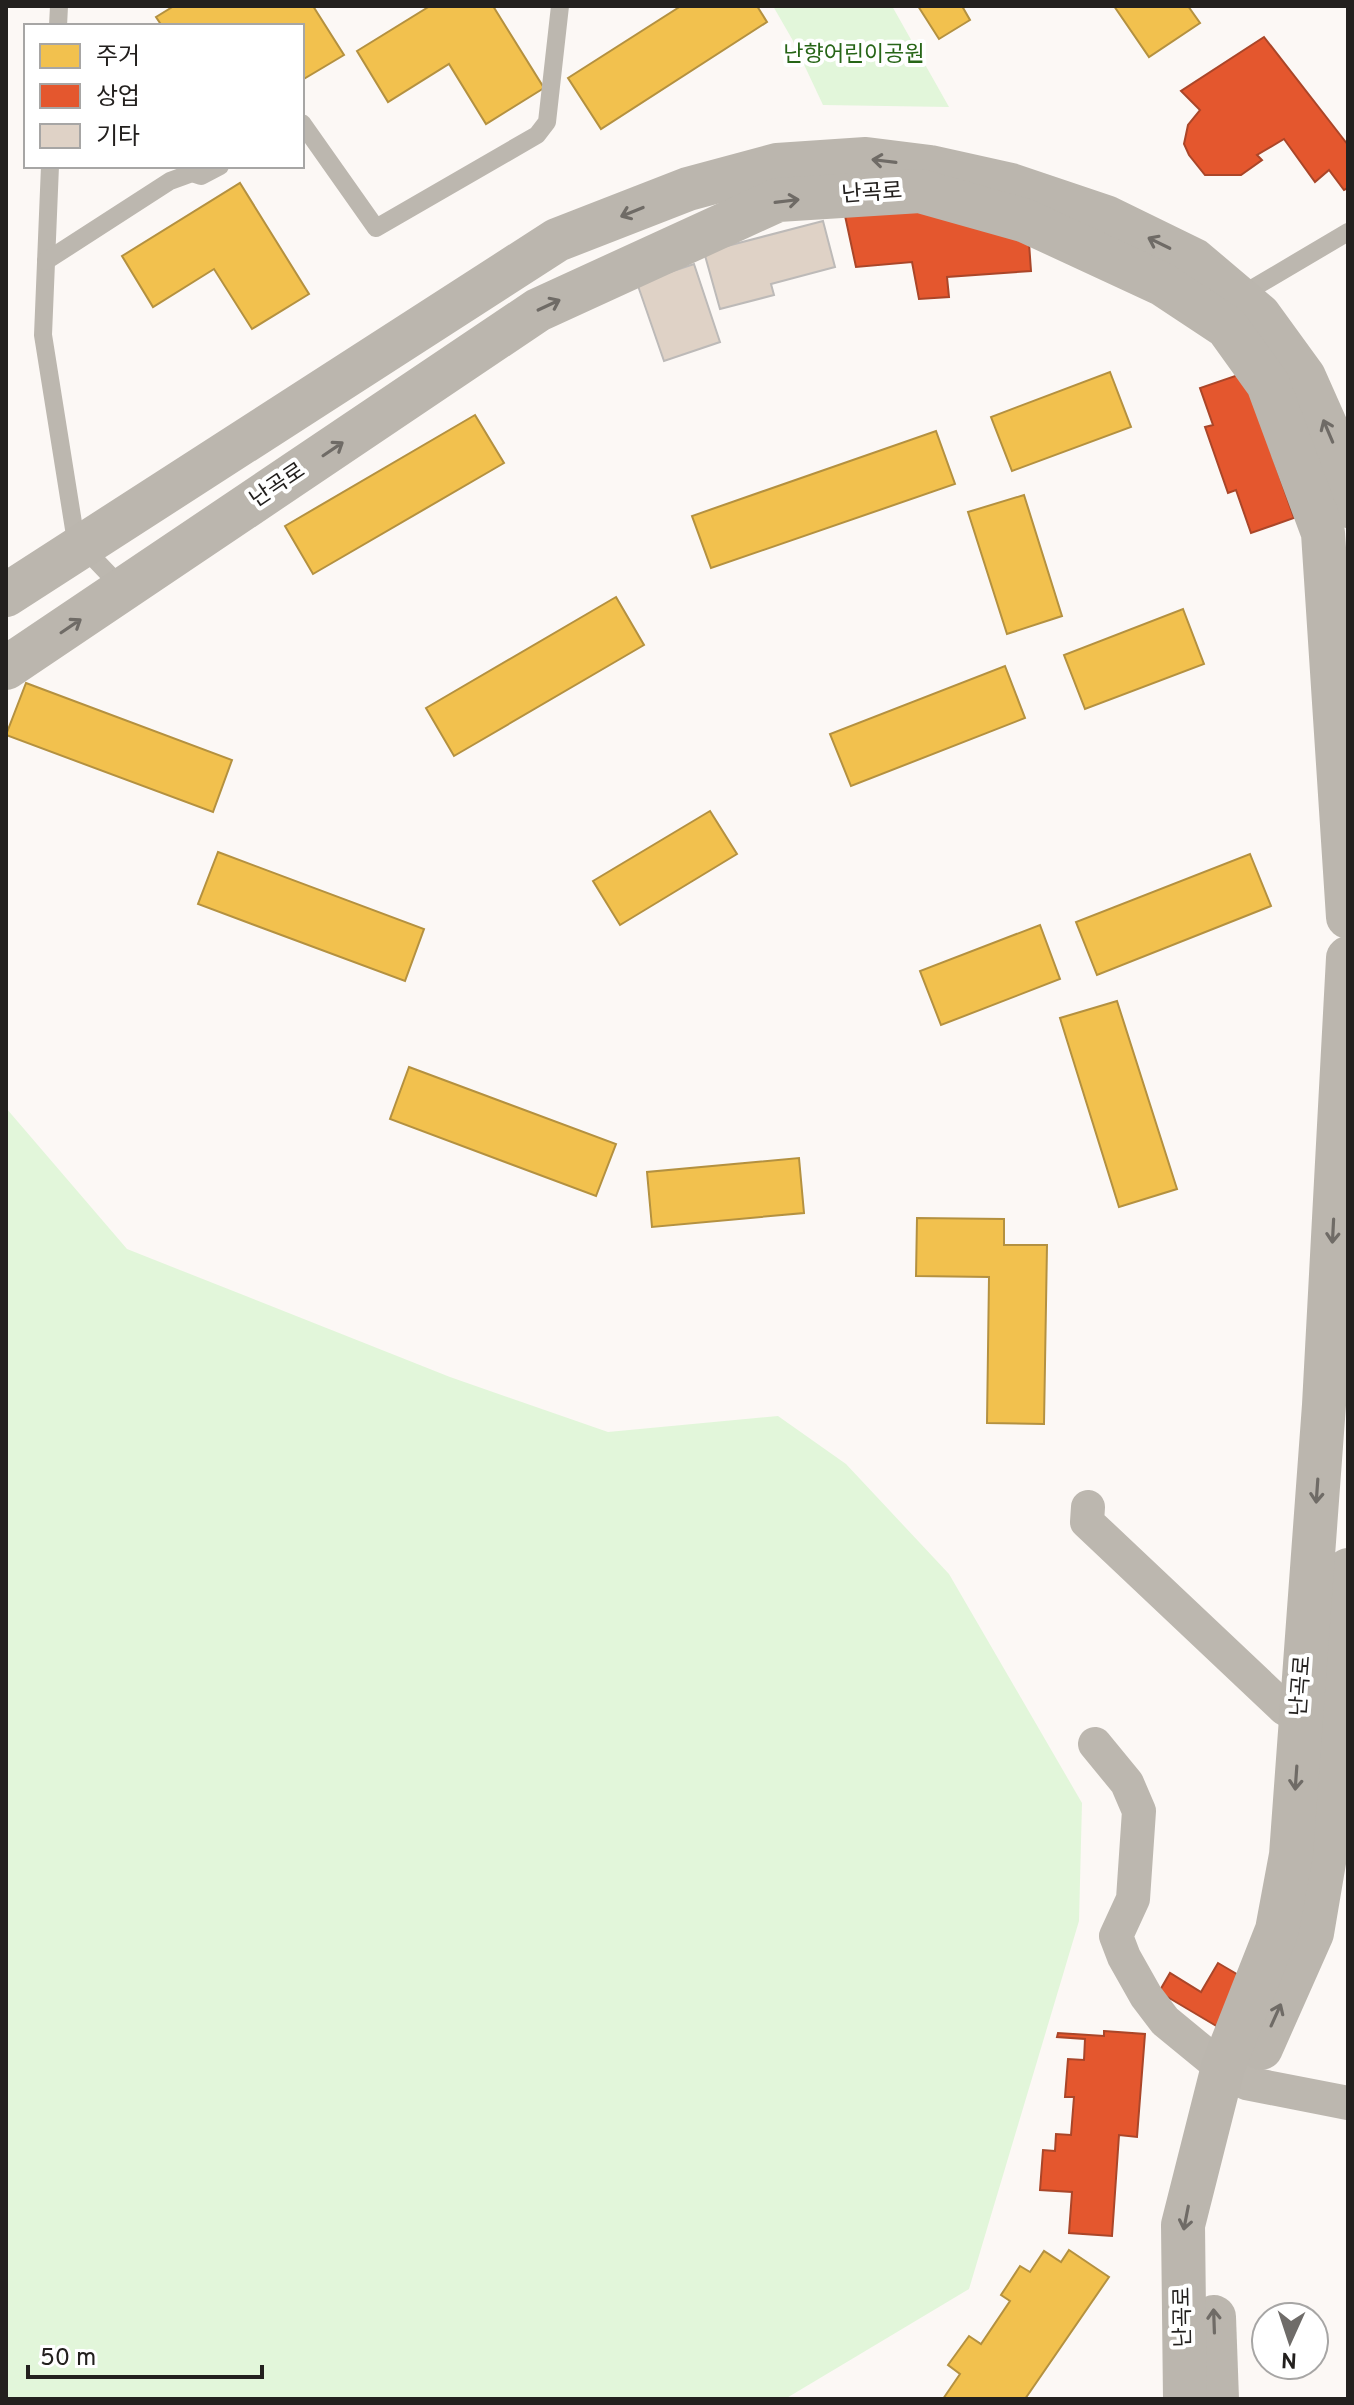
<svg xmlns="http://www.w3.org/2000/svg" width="1354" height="2405" font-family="Overpass,'Noto Sans KR',sans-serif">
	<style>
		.green { fill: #e2f6da }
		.homes { fill: #f2c14e; stroke: #b49140; stroke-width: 2 }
		.shops { fill: #e4572e; stroke: #aa4629; stroke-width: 2 }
		.building { fill: #dfd2c6; stroke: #bdbab8; stroke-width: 2 }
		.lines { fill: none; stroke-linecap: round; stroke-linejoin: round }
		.service { stroke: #bcb7af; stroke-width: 18 }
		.minor { stroke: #bcb7af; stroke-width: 34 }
		.secondary { stroke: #bbb6ae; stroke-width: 44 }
		.oneway { stroke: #6f6b66 }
		.labels { text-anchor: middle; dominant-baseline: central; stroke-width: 8; stroke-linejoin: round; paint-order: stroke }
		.park-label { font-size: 22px; fill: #276517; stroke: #fff }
		.street-label { font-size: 22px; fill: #23201e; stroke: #fff }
	</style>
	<rect width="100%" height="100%" fill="#fcf8f5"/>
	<g class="green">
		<polygon points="773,6 892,6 949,107 823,105 792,39"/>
		<polygon points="6,1108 127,1249 450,1377 608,1432 778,1416 846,1464 949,1574 1082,1803 1079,1921 969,2289 785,2399 6,2399"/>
	</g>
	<g class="homes">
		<polygon points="174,6 313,6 344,55 302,80 302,26 162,26 156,17"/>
		<polygon points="430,6 493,6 544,88 486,124 449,64 388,102 357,51"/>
		<polygon points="681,6 757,6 767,22 601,129 568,78"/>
		<polygon points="918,6 962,6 970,20 939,39"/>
		<polygon points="1114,6 1188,6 1200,23 1149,57"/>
		<polygon points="240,183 309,294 252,329 214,269 153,307 122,256"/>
		<polygon points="1110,372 1131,427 1012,471 991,417"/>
		<polygon points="475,415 504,463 313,574 285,526"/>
		<polygon points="936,431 955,484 711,568 692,516"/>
		<polygon points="1024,495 1062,616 1007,634 968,512"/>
		<polygon points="616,597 644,645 454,756 426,708"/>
		<polygon points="1183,609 1204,664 1085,709 1064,655"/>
		<polygon points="1005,666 1025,718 851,786 830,734"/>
		<polygon points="26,683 232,760 213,812 6,735"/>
		<polygon points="710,811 737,854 620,925 593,881"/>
		<polygon points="218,852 424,929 405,981 198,904"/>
		<polygon points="1250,854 1271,906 1097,975 1076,922"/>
		<polygon points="1040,925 1060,979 941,1025 920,971"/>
		<polygon points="1117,1001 1177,1189 1119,1207 1060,1018"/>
		<polygon points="409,1067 616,1144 596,1196 390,1119"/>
		<polygon points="799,1158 804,1213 652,1227 647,1172"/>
		<polygon points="917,1218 1004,1219 1004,1245 1047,1245 1044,1424 987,1423 989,1277 916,1276"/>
		<polygon points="1069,2250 1109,2277 1025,2399 943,2399 960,2374 948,2365 969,2336 981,2344 1010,2301 1001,2295 1020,2266 1030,2272 1044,2251 1061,2262"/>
	</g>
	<g class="shops">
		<polygon points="1264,37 1348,145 1348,188 1344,190 1329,170 1315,182 1284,139 1257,155 1262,160 1241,175 1205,175 1189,155 1184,144 1188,125 1200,110 1181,91"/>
		<polygon points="844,211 961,212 1029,243 1031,271 947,277 949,297 919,299 912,262 856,267"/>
		<polygon points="1244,373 1294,518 1251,533 1236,490 1228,493 1205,427 1213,425 1200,388"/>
		<polygon points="1218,1963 1247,1980 1218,2027 1159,1992 1170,1973 1201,1992"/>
		<polygon points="1104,2031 1145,2034 1137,2137 1119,2135 1112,2236 1069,2233 1072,2192 1040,2190 1043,2150 1055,2151 1056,2134 1071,2135 1074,2097 1065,2097 1068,2059 1084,2060 1085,2039 1057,2037 1058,2033 1104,2036"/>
	</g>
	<g class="building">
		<polygon points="823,221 835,267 771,284 774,295 720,309 704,252"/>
		<polygon points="694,264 720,342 664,361 637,283"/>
	</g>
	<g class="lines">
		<g class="service">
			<polyline points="58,26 59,6"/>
			<polyline points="302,123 376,228 537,135 547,122 560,6"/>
			<polyline points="50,166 43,335 74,529 82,546 124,590"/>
			<polyline points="46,261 170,181 192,173 201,176 220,166"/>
			<polyline points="1238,297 1348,232"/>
		</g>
		<g class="minor">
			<polyline points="1088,1507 1087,1522 1285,1709 1321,1721"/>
			<polyline points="1095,1744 1127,1783 1139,1811 1133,1899 1116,1936 1124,1957 1146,1996 1165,2021 1215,2062 1246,2083 1348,2103"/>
		</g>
		<g class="secondary">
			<polyline points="6,595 557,240 688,189 777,165 866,159 930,167 1011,185 1106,217 1194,260 1259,315 1304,377 1332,440 1348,506"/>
			<polyline points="6,668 538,310 778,200 920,191 1026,221 1162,284 1227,327 1268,384 1323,533 1348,917"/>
			<polyline points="1261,2048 1312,1933 1333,1809 1332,1725 1348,1570"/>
			<polyline points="1214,2317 1217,2399"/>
			<polyline points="1185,2399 1183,2225 1223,2067 1277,1930 1291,1855 1324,1405 1348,958"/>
		</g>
	</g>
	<defs><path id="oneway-shaft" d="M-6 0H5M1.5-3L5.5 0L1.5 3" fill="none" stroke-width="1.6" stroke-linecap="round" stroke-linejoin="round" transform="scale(2)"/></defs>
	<g class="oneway">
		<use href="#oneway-shaft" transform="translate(884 161) rotate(-173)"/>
		<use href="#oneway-shaft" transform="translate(787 201) rotate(-7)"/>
		<use href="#oneway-shaft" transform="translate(632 212) rotate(158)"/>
		<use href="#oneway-shaft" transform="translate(1159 243) rotate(-154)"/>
		<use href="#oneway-shaft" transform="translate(549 305) rotate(-25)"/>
		<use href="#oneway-shaft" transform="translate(1328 431) rotate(-113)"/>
		<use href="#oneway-shaft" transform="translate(333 449) rotate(-34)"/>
		<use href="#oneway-shaft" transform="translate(71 626) rotate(-34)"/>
		<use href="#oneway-shaft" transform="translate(1333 1231) rotate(93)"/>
		<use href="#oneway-shaft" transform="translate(1317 1491) rotate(94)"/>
		<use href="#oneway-shaft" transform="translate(1296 1778) rotate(94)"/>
		<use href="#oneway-shaft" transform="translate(1276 2015) rotate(-66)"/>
		<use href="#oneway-shaft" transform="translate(1186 2218) rotate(101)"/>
		<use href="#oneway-shaft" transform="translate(1214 2321) rotate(-92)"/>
	</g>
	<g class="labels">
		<g class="park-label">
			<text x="854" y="55">난향어린이공원</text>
		</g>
		<g class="street-label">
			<text transform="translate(872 194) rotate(-4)">난곡로</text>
			<text transform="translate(278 486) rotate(-34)">난곡로</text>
			<text transform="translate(1302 1686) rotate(-86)">난곡로</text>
			<text transform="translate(1184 2317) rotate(-91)">난곡로</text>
		</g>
	</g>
	<rect width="1354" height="2405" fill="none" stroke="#23201e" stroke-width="16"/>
	<rect x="24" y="24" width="280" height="144" fill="#ffffff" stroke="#a7a6a5" stroke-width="2"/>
	<rect x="40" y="44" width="40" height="24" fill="#f2c14e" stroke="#a7a6a5" stroke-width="2"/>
	<text x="96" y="64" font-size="24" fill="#23201e">주거</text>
	<rect x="40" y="84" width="40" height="24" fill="#e4572e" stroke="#a7a6a5" stroke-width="2"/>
	<text x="96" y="104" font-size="24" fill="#23201e">상업</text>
	<rect x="40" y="124" width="40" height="24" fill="#dfd2c6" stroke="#a7a6a5" stroke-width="2"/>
	<text x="96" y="144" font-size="24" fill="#23201e">기타</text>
	<g transform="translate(1290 2341) rotate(183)"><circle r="38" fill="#ffffff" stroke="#a7a6a5" stroke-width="2"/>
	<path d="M0-6L14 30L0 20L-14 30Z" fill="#6f6c69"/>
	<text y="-12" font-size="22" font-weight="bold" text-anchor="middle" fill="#23201e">N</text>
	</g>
	<path d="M28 2365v12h234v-12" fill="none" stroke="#23201e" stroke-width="4"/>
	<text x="40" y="2365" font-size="24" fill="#23201e" stroke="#ffffff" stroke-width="6" paint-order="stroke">50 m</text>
</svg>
